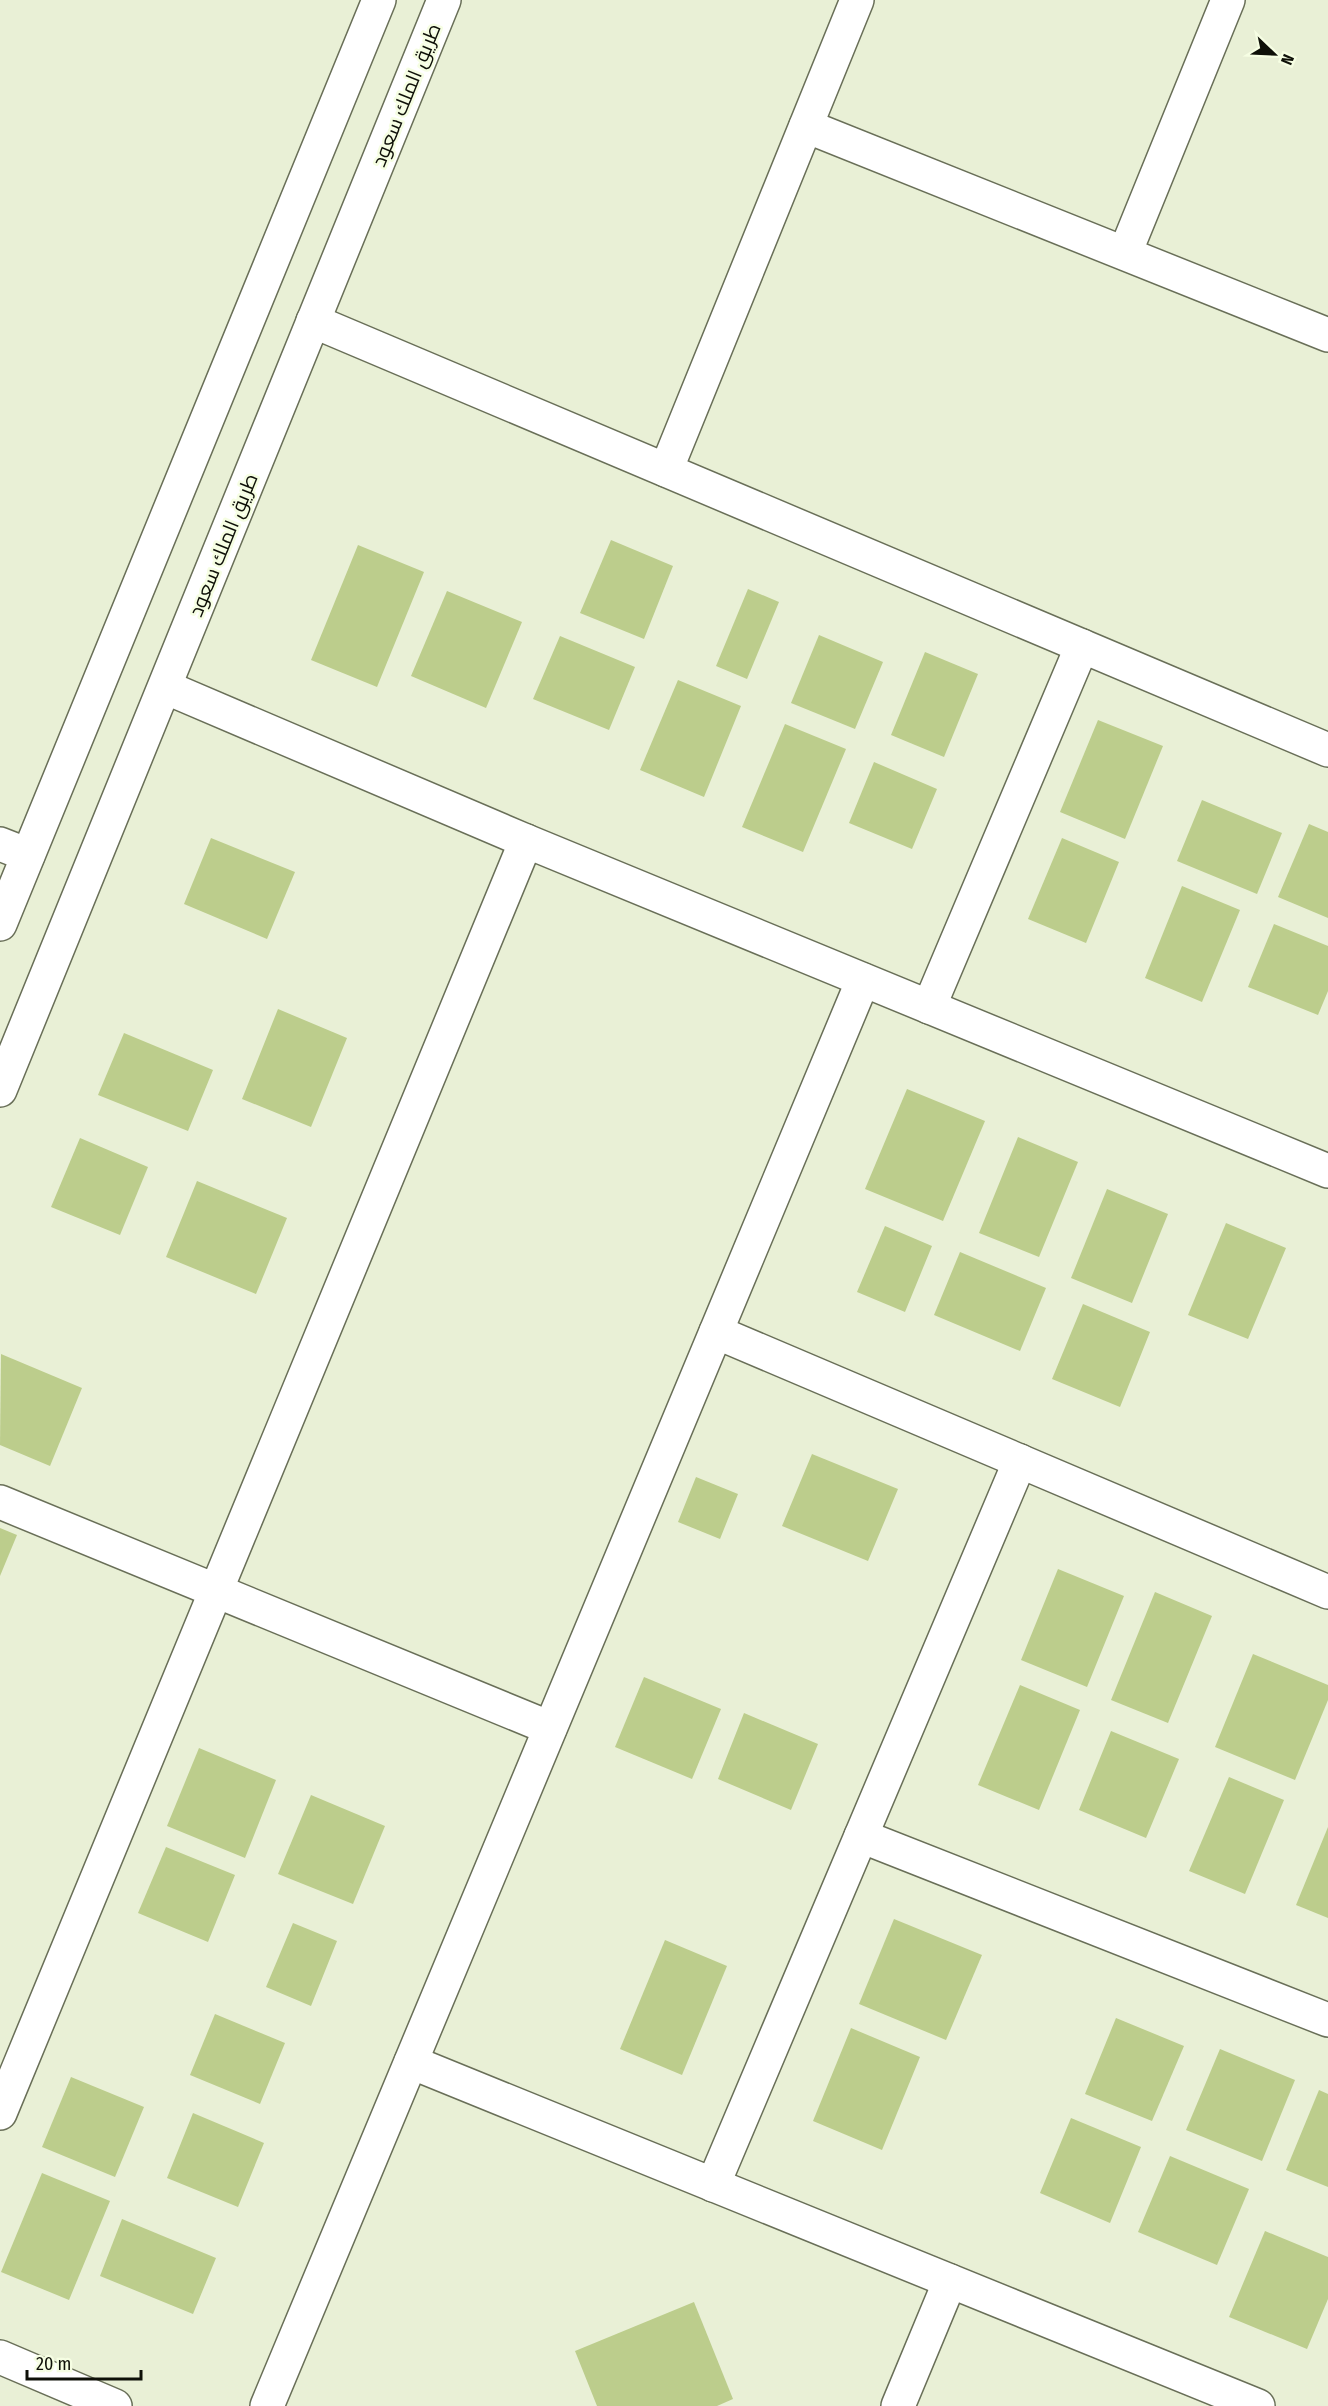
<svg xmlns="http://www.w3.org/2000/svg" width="1328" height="2406" font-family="'Fira Sans Condensed',Cairo,sans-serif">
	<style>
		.building { fill: #bccd8c }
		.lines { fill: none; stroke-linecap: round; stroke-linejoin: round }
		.street-casing { stroke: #696f58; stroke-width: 36 }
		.secondary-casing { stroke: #696f58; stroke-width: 36 }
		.street { stroke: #fff; stroke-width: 33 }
		.secondary { stroke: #fff; stroke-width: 33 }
		.labels { text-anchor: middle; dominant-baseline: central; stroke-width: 5; stroke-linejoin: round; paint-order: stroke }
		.street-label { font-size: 20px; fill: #0e1008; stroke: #f6fee3 }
	</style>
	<rect width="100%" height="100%" fill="#e9f0d6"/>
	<g class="building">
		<polygon points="611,540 673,566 644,639 580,613"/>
		<polygon points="358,545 424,572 377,687 311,660"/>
		<polygon points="748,589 779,602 747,679 716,666"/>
		<polygon points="447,591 522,622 486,708 411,676"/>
		<polygon points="819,635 883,662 855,729 791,703"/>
		<polygon points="560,636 635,667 609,730 533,699"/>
		<polygon points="925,652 978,674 944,757 891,735"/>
		<polygon points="678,680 741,706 704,797 640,770"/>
		<polygon points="1098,720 1163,746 1125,839 1060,812"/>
		<polygon points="785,724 846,749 803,852 742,827"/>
		<polygon points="874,762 937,789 912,849 849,823"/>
		<polygon points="1202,800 1282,833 1257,894 1177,861"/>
		<polygon points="1309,824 1328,832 1328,918 1278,897"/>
		<polygon points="211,838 295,872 267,939 184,904"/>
		<polygon points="1062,838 1119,862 1086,943 1028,919"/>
		<polygon points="1182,886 1240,910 1202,1002 1145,978"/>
		<polygon points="1274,924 1328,946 1328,991 1318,1015 1248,987"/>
		<polygon points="278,1009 347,1038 311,1127 242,1099"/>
		<polygon points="124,1033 213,1070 188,1131 98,1095"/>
		<polygon points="907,1089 985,1121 943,1221 865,1189"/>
		<polygon points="1018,1137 1078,1162 1039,1257 979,1233"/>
		<polygon points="80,1138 148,1167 120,1235 51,1207"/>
		<polygon points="197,1181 287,1218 256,1294 166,1257"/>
		<polygon points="1107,1189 1168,1214 1132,1303 1071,1278"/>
		<polygon points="1226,1223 1286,1248 1248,1339 1188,1315"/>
		<polygon points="885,1226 932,1246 905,1312 857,1292"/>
		<polygon points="960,1252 1046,1288 1020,1351 934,1315"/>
		<polygon points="1083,1304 1150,1332 1120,1407 1052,1379"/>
		<polygon points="1,1354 82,1388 50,1466 0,1445"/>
		<polygon points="812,1454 898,1489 868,1561 782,1526"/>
		<polygon points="696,1477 738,1494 720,1539 678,1522"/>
		<polygon points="0,1528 17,1535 0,1576"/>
		<polygon points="1058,1569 1124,1596 1087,1687 1021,1660"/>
		<polygon points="1155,1592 1212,1616 1168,1723 1111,1700"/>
		<polygon points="1253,1654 1328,1685 1328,1700 1295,1780 1215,1747"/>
		<polygon points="644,1677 721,1709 692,1779 615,1747"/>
		<polygon points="1020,1685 1080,1710 1039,1810 978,1785"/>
		<polygon points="744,1713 818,1744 791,1810 718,1779"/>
		<polygon points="1111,1731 1179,1759 1146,1838 1079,1810"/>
		<polygon points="199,1748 276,1780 245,1858 167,1826"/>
		<polygon points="1229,1777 1284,1800 1245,1894 1189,1871"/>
		<polygon points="311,1795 385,1826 353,1904 278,1874"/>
		<polygon points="1328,1827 1328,1918 1296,1905"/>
		<polygon points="166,1847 235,1875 208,1942 138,1913"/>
		<polygon points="894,1919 982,1955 946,2040 859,2004"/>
		<polygon points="293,1923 337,1941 311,2006 266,1987"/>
		<polygon points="665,1940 727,1966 682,2075 620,2049"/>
		<polygon points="215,2014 285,2043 260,2104 190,2075"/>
		<polygon points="1116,2018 1184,2046 1152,2121 1085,2094"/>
		<polygon points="851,2028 920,2057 882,2150 813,2121"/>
		<polygon points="1220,2049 1295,2080 1262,2161 1186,2130"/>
		<polygon points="71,2077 144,2107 115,2177 42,2147"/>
		<polygon points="1319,2090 1328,2094 1328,2187 1286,2170"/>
		<polygon points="193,2113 264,2143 238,2207 167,2178"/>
		<polygon points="1071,2118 1141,2147 1110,2223 1040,2193"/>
		<polygon points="1170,2156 1249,2189 1217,2265 1138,2232"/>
		<polygon points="42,2173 110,2201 69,2300 1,2272"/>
		<polygon points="122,2219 216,2258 193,2314 100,2276"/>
		<polygon points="1265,2231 1328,2257 1328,2299 1307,2349 1229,2317"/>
		<polygon points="694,2302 733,2399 717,2406 597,2406 575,2351"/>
	</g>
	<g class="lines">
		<defs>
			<g id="street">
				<polyline points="806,126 1328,335"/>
				<polyline points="1125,253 1228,0"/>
				<polyline points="313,321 1328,750"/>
				<polyline points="666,470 857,0"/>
				<polyline points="165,687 526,841 1328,1171"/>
				<polyline points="0,844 28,855"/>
				<polyline points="929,1007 1082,646"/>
				<polyline points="716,1332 1328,1592"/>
				<polyline points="0,1502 550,1728"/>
				<polyline points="861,1836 1328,2020"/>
				<polyline points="411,2062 1258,2406"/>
				<polyline points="0,2113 526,841"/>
				<polyline points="713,2185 1020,1461"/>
				<polyline points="0,2357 115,2406"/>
				<polyline points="267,2406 863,980"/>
				<polyline points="898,2406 950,2281"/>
			</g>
			<g id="secondary">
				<polyline points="0,924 379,0"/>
				<polyline points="0,1090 444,0"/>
			</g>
		</defs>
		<use href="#street" class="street-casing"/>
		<use href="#secondary" class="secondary-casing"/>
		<use href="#street" class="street"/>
		<use href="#secondary" class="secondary"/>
	</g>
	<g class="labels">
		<g class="street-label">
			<text transform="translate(406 95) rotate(-68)">طريق الملك سعود</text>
			<text transform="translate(223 545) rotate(-68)">طريق الملك سعود</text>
		</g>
	</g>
	<g transform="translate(1274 54) rotate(113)" stroke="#f6fee3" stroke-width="4.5" paint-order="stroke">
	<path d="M0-4.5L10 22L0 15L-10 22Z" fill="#0e1008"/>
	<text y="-9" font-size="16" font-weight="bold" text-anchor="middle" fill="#0e1008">N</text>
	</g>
	<path d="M27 2370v9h114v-9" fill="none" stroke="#0e1008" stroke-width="3"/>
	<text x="36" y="2370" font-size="18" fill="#0e1008" stroke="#f6fee3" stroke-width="4.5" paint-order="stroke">20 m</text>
</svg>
